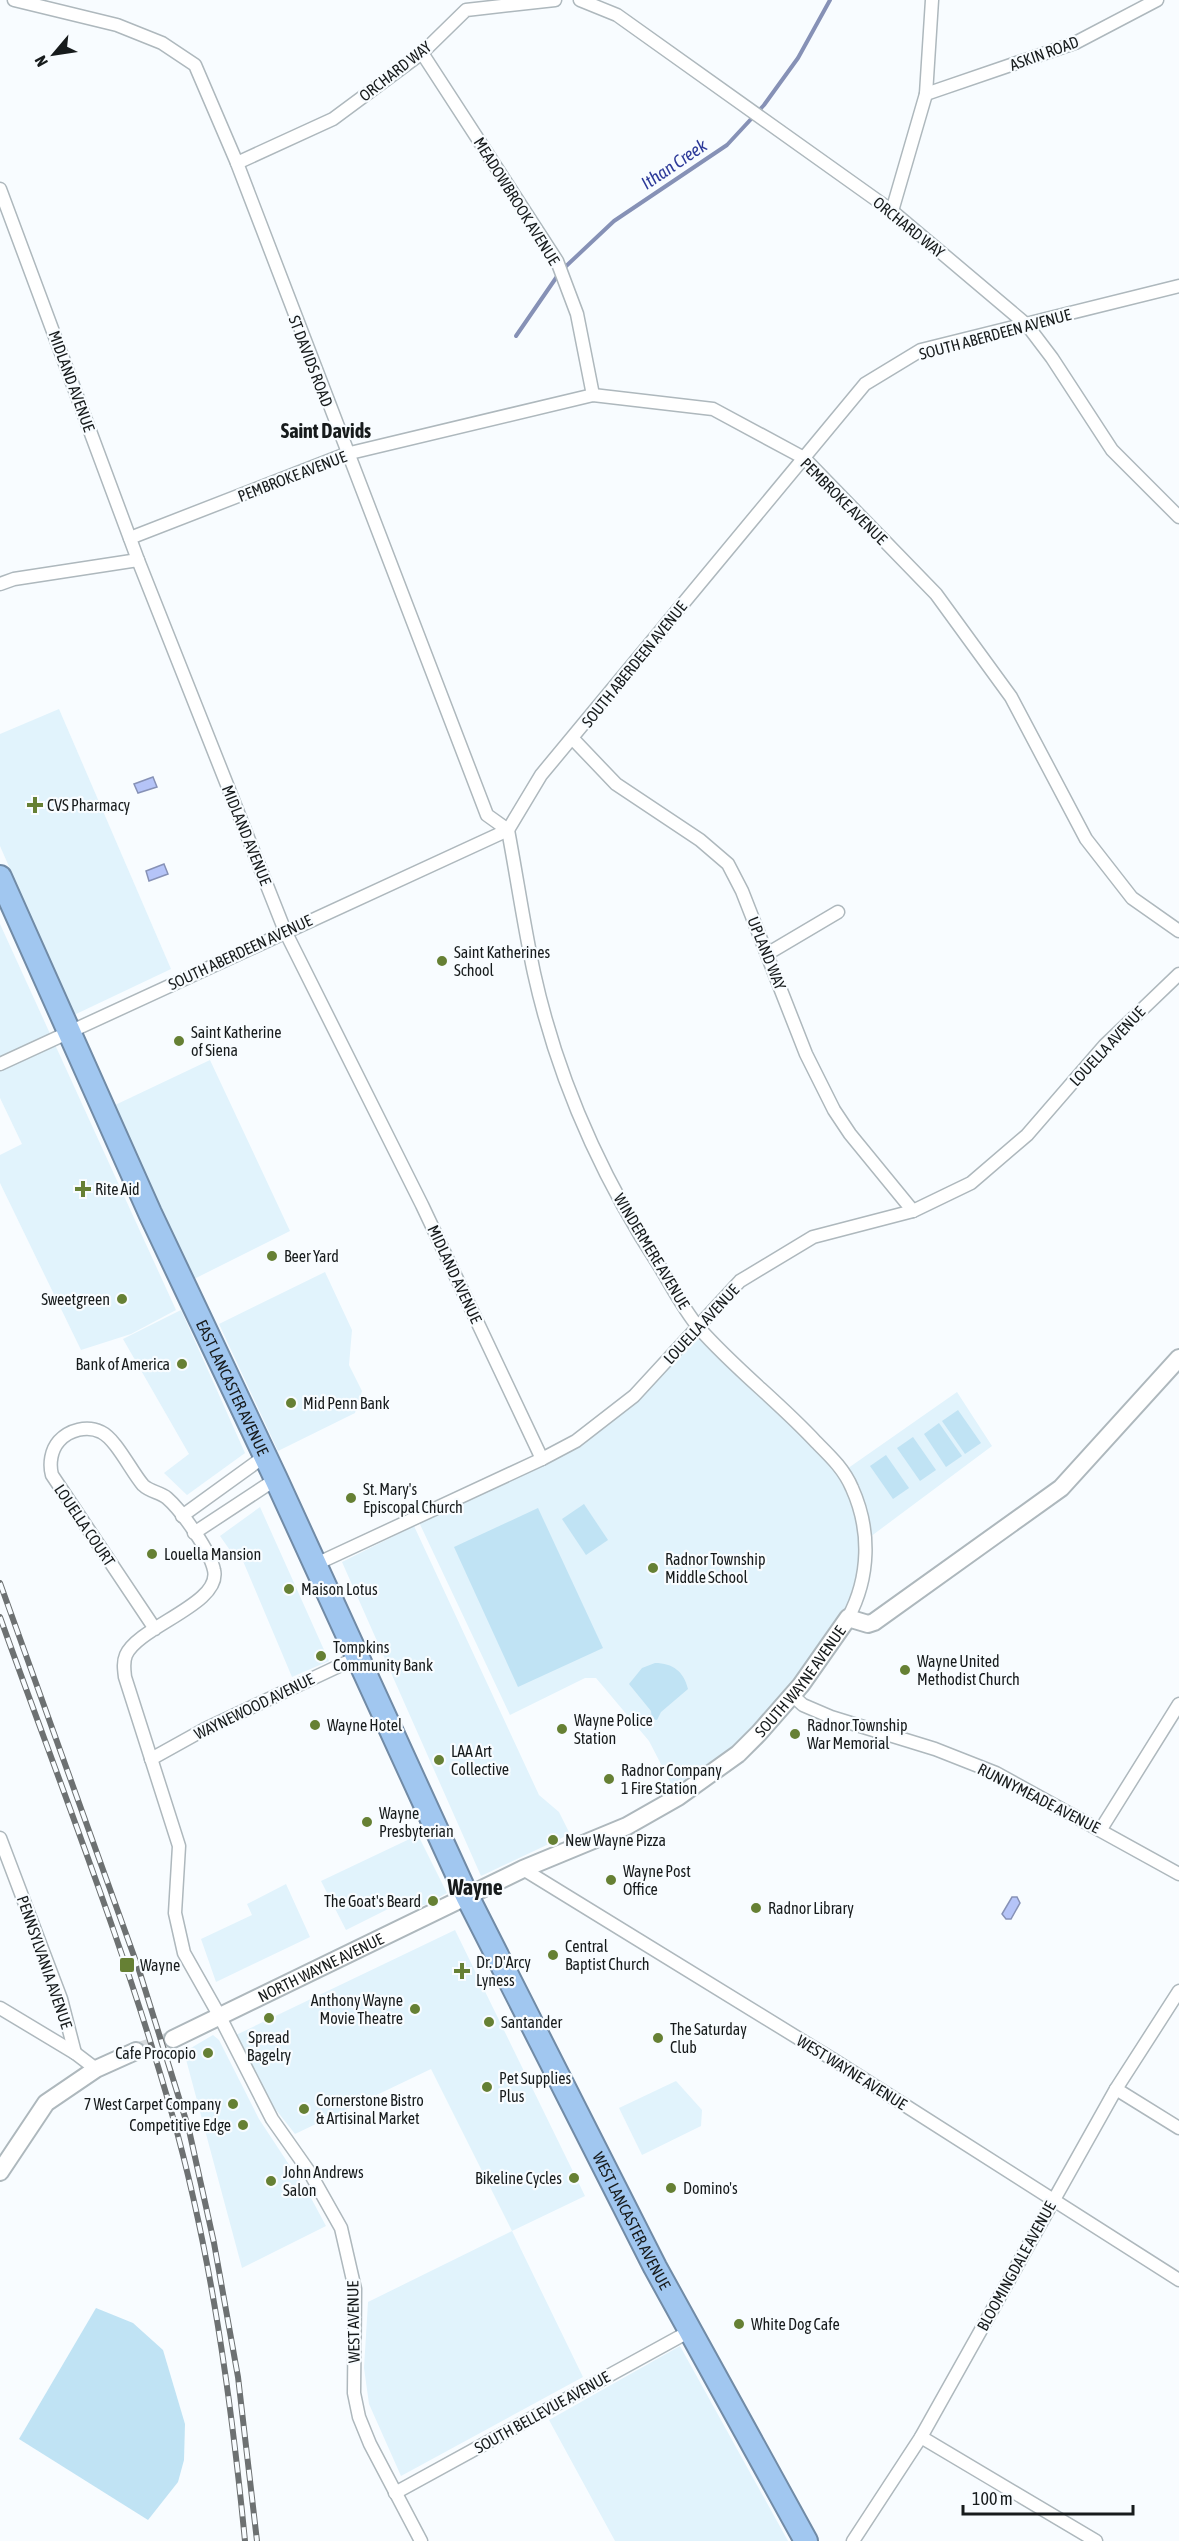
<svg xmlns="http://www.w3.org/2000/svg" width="1179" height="2541" font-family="'Asap Condensed',sans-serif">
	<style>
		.built { fill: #e1f3fc }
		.green { fill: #c0e3f4 }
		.water { fill: #b5c4f8; stroke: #8691b6; stroke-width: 1.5 }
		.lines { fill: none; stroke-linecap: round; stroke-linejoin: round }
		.stream { stroke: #8691b6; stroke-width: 4 }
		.secondary-tunnel { stroke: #d6dadd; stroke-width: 16; stroke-dasharray: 16 8; stroke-linecap: butt }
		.street-casing { stroke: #aeb8bd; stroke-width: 15 }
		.secondary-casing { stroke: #aeb8bd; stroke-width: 20 }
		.highway-casing { stroke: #718ba6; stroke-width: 26 }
		.street { stroke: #fff; stroke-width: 12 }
		.secondary { stroke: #fff; stroke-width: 16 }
		.highway { stroke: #a1c7f0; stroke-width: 22 }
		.rail-casing { stroke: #6d7172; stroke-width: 6 }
		.rail { stroke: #f8fcff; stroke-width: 4; stroke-dasharray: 11; stroke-linecap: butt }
		.poi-dot { fill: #668034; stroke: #f8fcff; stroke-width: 2 }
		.labels { text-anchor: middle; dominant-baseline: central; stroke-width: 4.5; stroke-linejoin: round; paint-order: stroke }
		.street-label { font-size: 16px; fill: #171b1c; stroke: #f8fcff }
		.poi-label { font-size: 16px; fill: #171b1c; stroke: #f8fcff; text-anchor: start }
		.water-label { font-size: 18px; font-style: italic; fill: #2d3a99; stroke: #f8fcff }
		.quarter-label { font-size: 20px; font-weight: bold; fill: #171b1c; stroke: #f8fcff }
		.district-label { font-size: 22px; font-weight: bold; fill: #171b1c; stroke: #f8fcff }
	</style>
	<rect width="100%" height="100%" fill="#f8fcff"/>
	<g class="built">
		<polygon points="59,709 171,969 74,1015 0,846 0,734"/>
		<polygon points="0,924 176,1310 131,1334 81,1350 0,1183 0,1155 22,1144 0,1098"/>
		<polygon points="210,1060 290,1231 192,1280 113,1106"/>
		<polygon points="325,1272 352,1330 349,1365 362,1391 355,1413 278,1451 219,1324"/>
		<polygon points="181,1310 245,1453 187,1495 164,1473 189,1454 123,1339"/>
		<polygon points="699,1327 844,1471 957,1392 992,1446 866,1540 861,1587 783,1708 678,1797 649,1741 596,1678 585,1678 510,1715 417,1518 608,1417"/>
		<polygon points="260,1507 329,1661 292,1677 240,1554 234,1556 220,1536"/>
		<polygon points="414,1526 539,1795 559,1812 570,1834 481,1876 342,1562"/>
		<polygon points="418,1835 447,1893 425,1905 394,1906 346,1930 321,1881"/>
		<polygon points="286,1884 310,1937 216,1982 201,1939 252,1915 247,1904"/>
		<polygon points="455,1930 585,2196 512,2231 583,2377 401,2476 369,2404 364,2368 368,2302 512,2231 431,2069 295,2134 273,2106 236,2035"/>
		<polygon points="213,2035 219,2040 259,2119 311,2198 326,2226 242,2268 184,2052"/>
		<polygon points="676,2081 702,2110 701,2126 642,2155 619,2108"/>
		<polygon points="680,2346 788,2541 789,2541 615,2541 549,2420"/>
	</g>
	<g class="green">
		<polygon points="958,1410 981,1443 965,1454 942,1421"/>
		<polygon points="939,1423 962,1456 946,1467 924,1434"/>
		<polygon points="913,1437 936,1470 920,1481 897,1448"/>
		<polygon points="886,1455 909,1488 893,1499 870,1466"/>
		<polygon points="584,1504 608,1540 586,1555 562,1519"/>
		<polygon points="538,1508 603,1648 518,1687 454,1547"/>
		<path d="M 655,1663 C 673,1663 684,1672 688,1689 L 661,1712 L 657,1720 L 652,1719 L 651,1711 L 629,1684 L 642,1668 Z"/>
		<polygon points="96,2308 133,2323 163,2350 185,2424 184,2460 178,2482 148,2520 19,2439"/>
	</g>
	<g class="water">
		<polygon points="153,777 157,787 138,793 134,784"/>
		<polygon points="164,864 168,874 149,881 146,871"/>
		<polygon points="1012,1897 1017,1897 1020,1903 1011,1919 1006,1919 1002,1914"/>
	</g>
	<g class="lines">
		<g class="stream">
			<polyline points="563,269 614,221 727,145 764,105 798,58 830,0"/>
			<polyline points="516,336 558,275"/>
		</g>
		<polyline class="secondary-tunnel" points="136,2051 173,2039"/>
		<defs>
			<g id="street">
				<path d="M 14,0 L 117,25 L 162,43 L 195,65 L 237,163 L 487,815 L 508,830 C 517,878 524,926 534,973 C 557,1077 602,1178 660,1267 C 672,1287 684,1310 699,1328 C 735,1369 779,1402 816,1442 C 830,1456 844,1469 852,1488 C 871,1530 870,1577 848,1618"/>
				<polyline points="580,0 617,15 892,211 1027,325 1052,358 1112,450 1179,517"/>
				<polyline points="422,53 557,261 577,314 593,395"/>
				<polyline points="926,94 1075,43 1157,0"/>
				<polyline points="237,163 333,119 422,53 466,10 555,0"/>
				<polyline points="0,189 138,560 285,931 422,1205 542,1459"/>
				<polyline points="892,211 926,94 932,0"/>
				<polyline points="130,538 346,454 593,395 713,409 804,458 936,594 1011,697 1086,839 1132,898 1179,931"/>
				<polyline points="0,584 14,579 138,560"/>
				<polyline points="573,739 616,784 700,840 728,864 742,891 806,1054 834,1110 850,1134 913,1211"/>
				<polyline points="767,954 838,912"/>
				<polyline points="0,1064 508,830 541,775 865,384 921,350 1179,286"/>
				<polyline points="182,1516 265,1456"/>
				<polyline points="194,1533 276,1479"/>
				<polyline points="314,1565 542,1459 576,1441 634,1396 740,1281 813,1237 913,1211 971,1183 1027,1135 1105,1045 1179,974"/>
				<path d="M 155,1629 L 52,1475 C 49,1464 51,1450 59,1441 C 69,1430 87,1425 101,1432 C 116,1439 131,1471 143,1485 C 150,1492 160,1492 167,1498 C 182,1511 210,1551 214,1570 C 222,1604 139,1626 126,1655 C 123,1662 124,1669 125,1677 L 179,1846 L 175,1913 L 184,1953 L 219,2015 L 272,2119 L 310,2173 L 341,2228 L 355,2289 L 354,2393 L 359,2417 L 370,2444 L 421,2541"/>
				<polyline points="793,1696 803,1705 831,1717 935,1749 996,1773 1179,1874"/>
				<polyline points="151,1759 205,1729 358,1657"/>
				<polyline points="1101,1829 1179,1704"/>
				<polyline points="0,1838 61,1999 75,2053"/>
				<polyline points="523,1869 837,2062 1179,2280"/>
				<polyline points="0,2008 75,2053 96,2069"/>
				<polyline points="1116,2089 1179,2128"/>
				<polyline points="921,2437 1096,2541"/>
				<polyline points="395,2493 690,2331"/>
				<polyline points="853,2541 921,2437 1116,2089 1179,1991"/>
			</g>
			<g id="secondary">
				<path id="s1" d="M 173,2039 L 523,1869 L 627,1826 L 678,1797 L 738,1754 L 759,1733 L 801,1685 L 848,1618 L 868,1624 L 874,1622 L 1061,1488 L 1179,1358"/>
				<polyline points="0,2172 46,2103 96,2069 136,2051"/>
			</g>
			<g id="highway">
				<path id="s2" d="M 0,877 L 150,1213 L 276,1479 L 467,1896 L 655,2267 L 806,2541"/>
			</g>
		</defs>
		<use href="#street" class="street-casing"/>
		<use href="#secondary" class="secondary-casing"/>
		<use href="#highway" class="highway-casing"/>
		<use href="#street" class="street"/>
		<use href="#secondary" class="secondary"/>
		<use href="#highway" class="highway"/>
		<defs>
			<g id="rail">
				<polyline points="0,1583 139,1970 189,2130 214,2243 238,2377 257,2541"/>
				<path d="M 0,1617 C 59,1782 124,1945 172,2114 C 211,2252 231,2398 245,2541"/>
			</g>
		</defs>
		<use href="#rail" class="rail-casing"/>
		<use href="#rail" class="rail"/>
	</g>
	<g class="poi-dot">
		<path d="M32 796h6v6h6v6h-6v6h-6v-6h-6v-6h6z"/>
		<circle cx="442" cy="961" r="6"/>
		<circle cx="179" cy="1041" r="6"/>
		<path d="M80 1180h6v6h6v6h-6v6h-6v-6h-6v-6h6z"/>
		<circle cx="272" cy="1256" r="6"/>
		<circle cx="122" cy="1299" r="6"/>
		<circle cx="182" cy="1364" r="6"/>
		<circle cx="291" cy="1403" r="6"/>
		<circle cx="351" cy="1498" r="6"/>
		<circle cx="152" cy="1554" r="6"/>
		<circle cx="653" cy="1568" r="6"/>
		<circle cx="289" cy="1589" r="6"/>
		<circle cx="321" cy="1656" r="6"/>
		<circle cx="905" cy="1670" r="6"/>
		<circle cx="315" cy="1725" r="6"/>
		<circle cx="562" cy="1729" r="6"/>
		<circle cx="795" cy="1734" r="6"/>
		<circle cx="439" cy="1760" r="6"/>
		<circle cx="609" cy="1779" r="6"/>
		<circle cx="367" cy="1822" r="6"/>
		<circle cx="553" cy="1840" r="6"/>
		<circle cx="611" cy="1880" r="6"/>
		<circle cx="433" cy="1901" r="6"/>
		<circle cx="756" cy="1908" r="6"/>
		<circle cx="553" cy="1955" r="6"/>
		<rect x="119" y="1957" width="16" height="16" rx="3"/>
		<path d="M459 1962h6v6h6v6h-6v6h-6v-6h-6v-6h6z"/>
		<circle cx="415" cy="2009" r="6"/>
		<circle cx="269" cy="2018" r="6"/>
		<circle cx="489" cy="2022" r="6"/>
		<circle cx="658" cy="2038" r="6"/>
		<circle cx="208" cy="2053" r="6"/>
		<circle cx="487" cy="2087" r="6"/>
		<circle cx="233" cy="2104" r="6"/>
		<circle cx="304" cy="2109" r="6"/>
		<circle cx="243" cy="2125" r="6"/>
		<circle cx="574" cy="2178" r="6"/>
		<circle cx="271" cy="2181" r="6"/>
		<circle cx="671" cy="2188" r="6"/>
		<circle cx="739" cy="2324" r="6"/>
	</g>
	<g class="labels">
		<g class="street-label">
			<text transform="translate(1044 53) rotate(-20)">ASKIN ROAD</text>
			<text transform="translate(395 71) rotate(-38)">ORCHARD WAY</text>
			<text transform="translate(517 201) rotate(58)">MEADOWBROOK AVENUE</text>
			<text transform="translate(909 227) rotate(39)">ORCHARD WAY</text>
			<text transform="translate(995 334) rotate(-15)">SOUTH ABERDEEN AVENUE</text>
			<text transform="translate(311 361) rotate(69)">ST DAVIDS ROAD</text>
			<text transform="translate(72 381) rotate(70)">MIDLAND AVENUE</text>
			<text transform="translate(292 476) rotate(-21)">PEMBROKE AVENUE</text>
			<text transform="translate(844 501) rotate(45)">PEMBROKE AVENUE</text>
			<text transform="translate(634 664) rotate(-51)">SOUTH ABERDEEN AVENUE</text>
			<text transform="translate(247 835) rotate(68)">MIDLAND AVENUE</text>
			<text transform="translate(240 952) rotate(-25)">SOUTH ABERDEEN AVENUE</text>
			<text transform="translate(767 953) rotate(68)">UPLAND WAY</text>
			<text transform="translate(1107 1046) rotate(-47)">LOUELLA AVENUE</text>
			<text transform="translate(652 1251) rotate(59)">WINDERMERE AVENUE</text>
			<text transform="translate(455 1274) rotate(65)">MIDLAND AVENUE</text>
			<text transform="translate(701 1324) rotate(-47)">LOUELLA AVENUE</text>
			<text stroke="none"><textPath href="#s2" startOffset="561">EAST LANCASTER AVENUE</textPath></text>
			<text transform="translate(85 1525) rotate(56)">LOUELLA COURT</text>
			<text stroke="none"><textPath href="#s1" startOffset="730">SOUTH WAYNE AVENUE</textPath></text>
			<text transform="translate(254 1706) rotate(-26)">WAYNEWOOD AVENUE</text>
			<text transform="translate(1039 1798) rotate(27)">RUNNYMEADE AVENUE</text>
			<text transform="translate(45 1962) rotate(71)">PENNSYLVANIA AVENUE</text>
			<text stroke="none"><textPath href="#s1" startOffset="164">NORTH WAYNE AVENUE</textPath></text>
			<text transform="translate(852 2072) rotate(32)">WEST WAYNE AVENUE</text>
			<text stroke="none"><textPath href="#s2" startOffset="1485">WEST LANCASTER AVENUE</textPath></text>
			<text transform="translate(1016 2266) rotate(-61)">BLOOMINGDALE AVENUE</text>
			<text transform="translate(353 2322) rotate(-91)">WEST AVENUE</text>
			<text transform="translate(542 2412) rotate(-29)">SOUTH BELLEVUE AVENUE</text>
		</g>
		<g class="poi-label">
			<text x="47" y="805">CVS Pharmacy</text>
			<text x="454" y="952">Saint Katherines<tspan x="454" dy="18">School</tspan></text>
			<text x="191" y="1032">Saint Katherine<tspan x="191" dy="18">of Siena</tspan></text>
			<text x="95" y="1189">Rite Aid</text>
			<text x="284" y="1256">Beer Yard</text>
			<text x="110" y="1299" text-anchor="end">Sweetgreen</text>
			<text x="170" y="1364" text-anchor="end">Bank of America</text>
			<text x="303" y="1403">Mid Penn Bank</text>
			<text x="363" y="1489">St. Mary's<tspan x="363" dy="18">Episcopal Church</tspan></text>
			<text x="164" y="1554">Louella Mansion</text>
			<text x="665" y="1559">Radnor Township<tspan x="665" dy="18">Middle School</tspan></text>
			<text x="301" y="1589">Maison Lotus</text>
			<text x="333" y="1647">Tompkins<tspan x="333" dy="18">Community Bank</tspan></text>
			<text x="917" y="1661">Wayne United<tspan x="917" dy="18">Methodist Church</tspan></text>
			<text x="574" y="1720">Wayne Police<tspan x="574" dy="18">Station</tspan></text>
			<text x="327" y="1725">Wayne Hotel</text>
			<text x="807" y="1725">Radnor Township<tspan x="807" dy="18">War Memorial</tspan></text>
			<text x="451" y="1751">LAA Art<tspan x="451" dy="18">Collective</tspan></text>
			<text x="621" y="1770">Radnor Company<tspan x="621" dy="18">1 Fire Station</tspan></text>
			<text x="379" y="1813">Wayne<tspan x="379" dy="18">Presbyterian</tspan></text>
			<text x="565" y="1840">New Wayne Pizza</text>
			<text x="623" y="1871">Wayne Post<tspan x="623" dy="18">Office</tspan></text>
			<text x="421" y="1901" text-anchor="end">The Goat's Beard</text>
			<text x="768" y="1908">Radnor Library</text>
			<text x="565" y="1946">Central<tspan x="565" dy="18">Baptist Church</tspan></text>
			<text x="476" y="1962">Dr. D'Arcy<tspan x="476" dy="18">Lyness</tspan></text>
			<text x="140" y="1965">Wayne</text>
			<text x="403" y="2000" text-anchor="end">Anthony Wayne<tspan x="403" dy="18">Movie Theatre</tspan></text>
			<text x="501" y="2022">Santander</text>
			<text x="670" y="2029">The Saturday<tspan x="670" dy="18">Club</tspan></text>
			<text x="269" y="2037" text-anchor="middle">Spread<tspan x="269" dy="18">Bagelry</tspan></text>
			<text x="196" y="2053" text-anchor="end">Cafe Procopio</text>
			<text x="499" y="2078">Pet Supplies<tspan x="499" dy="18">Plus</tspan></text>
			<text x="316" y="2100">Cornerstone Bistro<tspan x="316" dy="18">&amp; Artisinal Market</tspan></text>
			<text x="221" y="2104" text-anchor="end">7 West Carpet Company</text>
			<text x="231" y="2125" text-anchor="end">Competitive Edge</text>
			<text x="283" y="2172">John Andrews<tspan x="283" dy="18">Salon</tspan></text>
			<text x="562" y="2178" text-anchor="end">Bikeline Cycles</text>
			<text x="683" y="2188">Domino's</text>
			<text x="751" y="2324">White Dog Cafe</text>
		</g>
		<g class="water-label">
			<text transform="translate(674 164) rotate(-34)">Ithan Creek</text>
		</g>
		<g class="quarter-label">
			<text x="326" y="430">Saint Davids</text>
		</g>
		<g class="district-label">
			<text x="475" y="1887">Wayne</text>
		</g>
	</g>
	<g transform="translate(54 54) rotate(241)" stroke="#f8fcff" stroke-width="4.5" paint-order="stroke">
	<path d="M0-4.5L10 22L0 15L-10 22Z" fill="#171b1c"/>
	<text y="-9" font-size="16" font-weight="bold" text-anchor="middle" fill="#171b1c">N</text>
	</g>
	<path d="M963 2505v9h170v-9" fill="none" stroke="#171b1c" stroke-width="3"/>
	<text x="972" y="2505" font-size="18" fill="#171b1c" stroke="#f8fcff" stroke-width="4.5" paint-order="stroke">100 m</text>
</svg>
